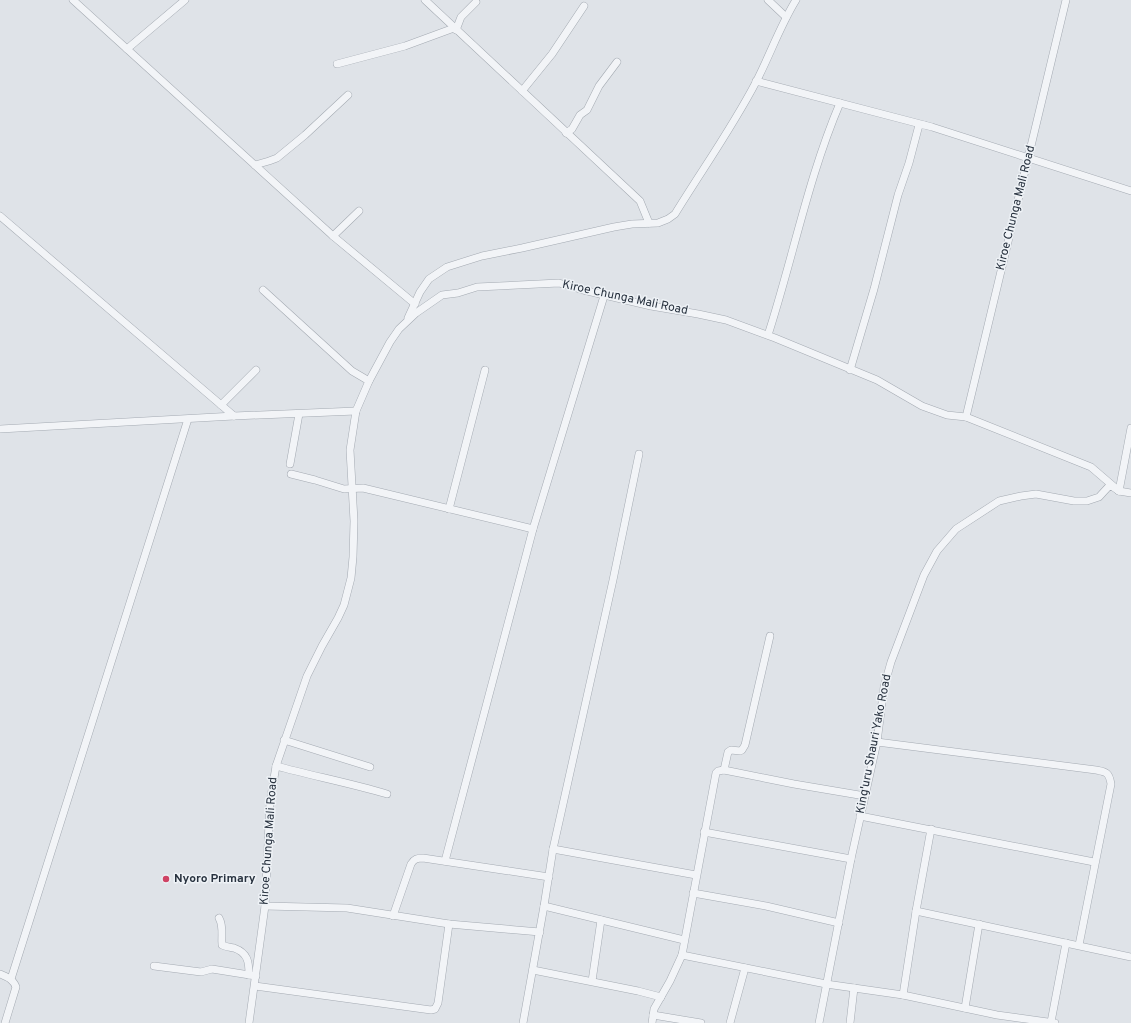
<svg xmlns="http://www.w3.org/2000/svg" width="1131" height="1023" font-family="Overpass,sans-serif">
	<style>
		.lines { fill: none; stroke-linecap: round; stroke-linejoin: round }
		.minor-casing { stroke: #a4aab2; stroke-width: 8 }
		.minor { stroke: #f2f4f7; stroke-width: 7 }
		.poi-dot { fill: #cf4364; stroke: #eef2f6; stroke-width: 1.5 }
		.labels { text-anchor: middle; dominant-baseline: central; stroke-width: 3; stroke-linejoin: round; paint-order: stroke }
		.street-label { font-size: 12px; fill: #28323f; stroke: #eef2f6 }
		.poi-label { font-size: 12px; font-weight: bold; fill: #28323f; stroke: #eef2f6; text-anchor: start }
	</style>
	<rect width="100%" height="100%" fill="#dfe3e8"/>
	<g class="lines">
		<defs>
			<g id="minor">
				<polyline points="73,0 333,236 415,304"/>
				<polyline points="425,0 640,201 649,223"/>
				<polyline points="768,0 786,17"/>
				<polyline points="456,30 461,17 476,2"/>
				<polyline points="127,49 185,0"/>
				<polyline points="337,64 405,46 454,28"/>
				<polyline points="756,81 932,127 1131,191"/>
				<polyline points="522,91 552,54 584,6"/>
				<polyline points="566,133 572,129 580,115 587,110 599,86 617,62"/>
				<polyline points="255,165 269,161 277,158 305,135 348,95"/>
				<polyline points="0,216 234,416"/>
				<polyline points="333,236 359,211"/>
				<polyline points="263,290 352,371 369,381"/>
				<path d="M 408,318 L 420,292 L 429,279 L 447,267 L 482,256 L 522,248 L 614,227 L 632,224 L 658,223 L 668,219 L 675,214 C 702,170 732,128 756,82 C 770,55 780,26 796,0"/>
				<path d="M 768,335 C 793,258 808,178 840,103"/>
				<polyline points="850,370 874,289 898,195 909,163 919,125 924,125"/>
				<polyline points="221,405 256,370"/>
				<polyline points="966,417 1066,0"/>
				<polyline points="0,429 234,416 356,411"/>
				<polyline points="290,464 299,414"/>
				<polyline points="291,474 315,480 344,489 363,488 533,529"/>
				<polyline points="1119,491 1131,428"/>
				<polyline points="449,509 485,370"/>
				<polyline points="284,740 370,767"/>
				<path d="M 877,742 L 1096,770 C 1106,772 1109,772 1111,784 L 1079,945"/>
				<path d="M 276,766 C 313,776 350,783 387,794"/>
				<polyline points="724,770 728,752 731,750 740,751 742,750 745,745 770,636"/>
				<polyline points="860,816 1094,862"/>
				<polyline points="704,832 851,859"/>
				<polyline points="553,849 613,580 639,454"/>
				<polyline points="445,861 533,529 604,296"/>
				<polyline points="693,893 766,906 839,923"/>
				<polyline points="265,906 347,908 449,924 540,932"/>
				<polyline points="544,906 684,940"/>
				<polyline points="916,911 1131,957"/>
				<path d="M 393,916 L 411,864 C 414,859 417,858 423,858 L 549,877"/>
				<path d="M 219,918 C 224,927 221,935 222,945 C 225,947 230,947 234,948 C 248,953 249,962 249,975"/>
				<polyline points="682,955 826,984 903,995 997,1015 1055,1023"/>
				<polyline points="154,966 201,972 212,969 256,976"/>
				<polyline points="533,970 638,991 661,997"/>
				<path d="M 0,974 C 7,977 13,979 16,987 L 5,1023"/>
				<polyline points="11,979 188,419"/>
				<polyline points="592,981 601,920"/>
				<polyline points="255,986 431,1010 435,1009 438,1003 449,924"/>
				<polyline points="903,995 916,911 931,829"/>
				<polyline points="965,1008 979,924"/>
				<polyline points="653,1015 701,1023"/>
				<polyline points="1051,1022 1066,943"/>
				<polyline points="249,1023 265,906 270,802 276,766 307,676 322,646 338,618 344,605 351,578 353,557 354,521 350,450 356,411 369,381 390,342 399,329 416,313 442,295 458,293 477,287 559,283 583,290 651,306 698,314 726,320 775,338 877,380 922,406 947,415 966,417 1091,467 1119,491"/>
				<polyline points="523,1023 544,906 553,849 696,875"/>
				<polyline points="652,1023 654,1009 670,981 682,955 716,773 718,771 724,770 794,784 865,796"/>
				<polyline points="730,1023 745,968"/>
				<polyline points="819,1023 851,859 877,742 884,687 891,662 924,575 937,551 956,529 999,501 1021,496 1036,494 1074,501 1087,501 1099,497 1110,485 1119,491 1131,493"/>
				<polyline points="850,1023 854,988"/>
			</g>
		</defs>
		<use href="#minor" class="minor-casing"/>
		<use href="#minor" class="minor"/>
	</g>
	<circle class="poi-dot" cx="166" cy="879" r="4"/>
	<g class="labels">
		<g class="street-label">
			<text transform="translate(1016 208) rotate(-76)">Kiroe Chunga Mali Road</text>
			<text transform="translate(625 298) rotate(12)">Kiroe Chunga Mali Road</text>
			<text transform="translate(874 744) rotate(-79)">King'uru Shauri Yako Road</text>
			<text transform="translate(269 841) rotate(-86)">Kiroe Chunga Mali Road</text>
		</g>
		<g class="poi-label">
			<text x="174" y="879">Nyoro Primary</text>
		</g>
	</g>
</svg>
